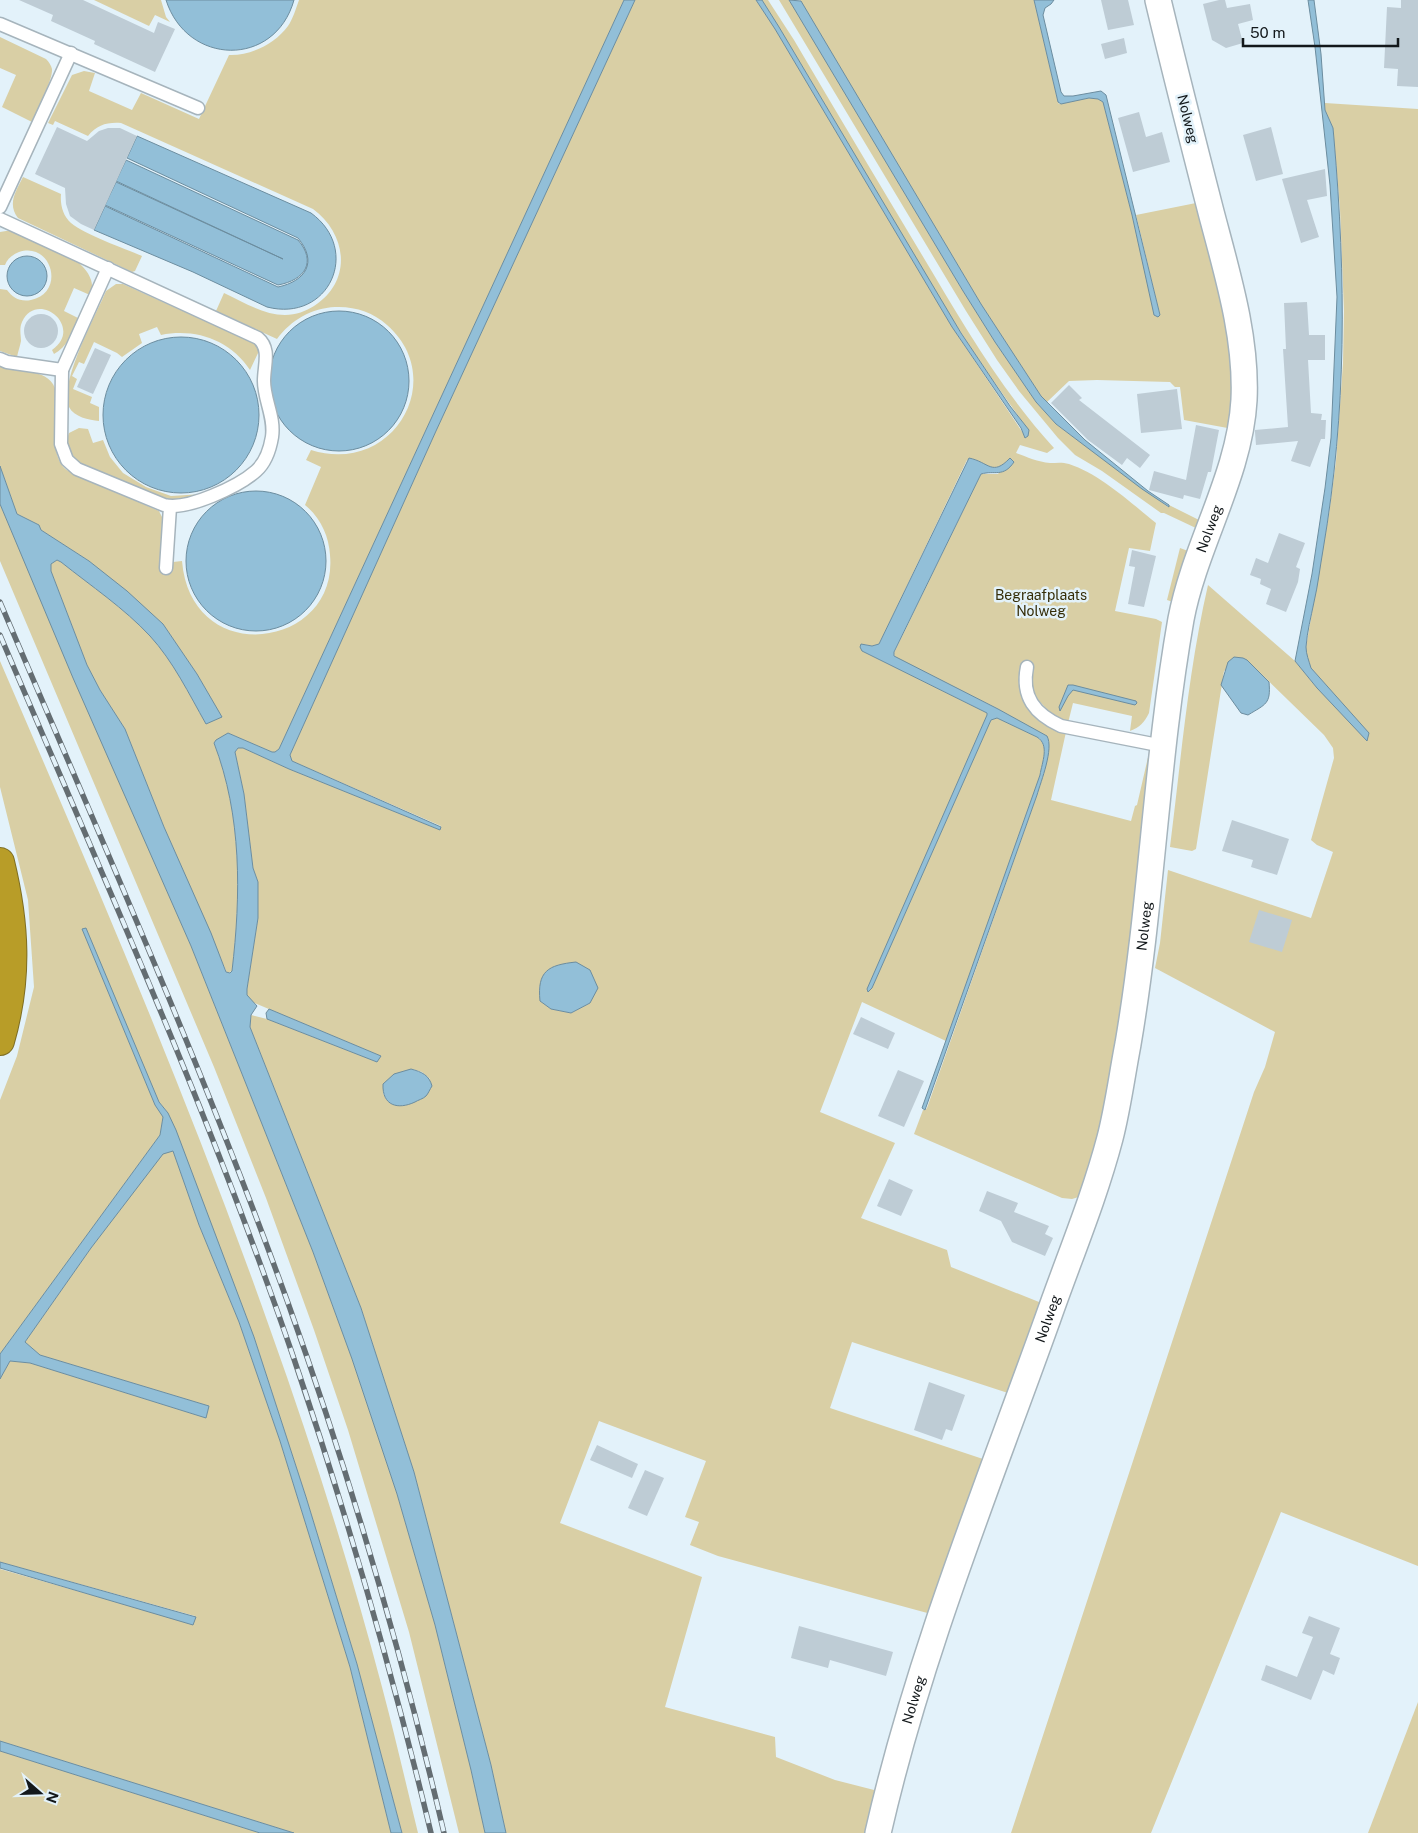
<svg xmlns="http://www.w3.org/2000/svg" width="1418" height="1833" font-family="'Public Sans',sans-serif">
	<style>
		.green { fill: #d9cfa5; fill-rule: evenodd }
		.water { fill: #92bfd8; stroke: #6c8d9f }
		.building { fill: #beccd5 }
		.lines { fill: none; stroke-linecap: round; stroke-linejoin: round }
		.lane-casing { stroke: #a6b4bc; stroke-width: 15 }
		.street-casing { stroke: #a6b4bc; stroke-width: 28 }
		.highway-casing { stroke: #7e6e23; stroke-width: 30 }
		.lane { stroke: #fff; stroke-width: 12 }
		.street { stroke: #fff; stroke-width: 25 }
		.highway { stroke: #b89d28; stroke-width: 28 }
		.rail-casing { stroke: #646d72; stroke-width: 5.5 }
		.rail { stroke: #e3f2fa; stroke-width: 4; stroke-dasharray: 11; stroke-linecap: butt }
		.labels { text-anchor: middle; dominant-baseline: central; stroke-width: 5; stroke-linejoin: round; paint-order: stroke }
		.street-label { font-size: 14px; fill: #13181b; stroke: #e3f2fa }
		.park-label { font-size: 14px; fill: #352d08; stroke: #e3f2fa }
	</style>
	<rect width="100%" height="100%" fill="#e3f2fa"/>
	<g class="green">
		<polygon points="94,0 161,0 166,17 170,22 155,15 149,26"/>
		<path d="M 299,0 L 624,0 L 279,749 L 275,752 L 272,752 L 228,733 L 214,743 C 242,816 241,895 232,971 L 227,973 L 164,827 L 125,729 L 100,690 L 87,665 L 51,571 L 51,564 L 57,560 L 61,562 C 91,586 124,608 150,636 C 173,661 189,694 206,724 L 221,716 L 197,674 L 163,624 L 89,561 L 41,530 L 39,525 L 17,514 L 0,466 L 0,366 C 18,372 52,368 56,392 C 56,413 48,461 69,471 L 159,511 L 162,517 L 161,571 L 172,572 L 173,562 L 182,561 C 191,670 339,649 330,555 C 329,536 320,517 305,505 L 321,467 L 306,460 L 311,450 C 393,476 449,379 387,325 C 373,312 354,306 335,307 C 312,308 291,320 277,339 L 216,311 L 224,293 C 243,302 264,315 285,315 C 296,315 306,311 314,306 C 353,281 347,234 313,209 L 121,123 C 107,122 97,125 88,136 L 55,121 L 53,125 L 48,123 L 72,75 L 84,71 L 95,73 L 89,91 L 132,110 L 141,93 L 199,119 L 229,55 C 250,56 275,44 288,26 C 293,19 296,8 299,0 Z"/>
		<path d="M 635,0 L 756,0 L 775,29 L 952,327 L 1023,433 L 1028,430 C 1006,398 983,367 962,334 C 892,225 831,110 762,0 L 768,0 L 794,40 C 836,112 879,183 922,255 C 962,322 1001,390 1054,448 L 1047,453 L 1020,445 L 1016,453 C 1027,457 1038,462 1050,463 C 1057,463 1062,462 1069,464 C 1100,474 1131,503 1156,523 L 1150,551 L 1129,548 L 1115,611 L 1156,619 L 1162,622 L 1149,713 C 1144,723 1140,727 1130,731 L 1132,716 L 1073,703 L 1068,723 L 1052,715 L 1032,693 L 1020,684 L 1066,732 L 1051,800 L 1131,821 L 1135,806 L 1137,805 L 1149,753 L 1151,753 L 1113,1094 L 1082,1196 L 1072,1199 L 1062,1198 L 914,1134 L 923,1110 L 925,1110 L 927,1108 L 1037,795 L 1044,772 L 1049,741 L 998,709 L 895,658 L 894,653 L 981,474 L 998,474 L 1010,458 C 995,475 986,466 967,460 L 879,644 L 872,646 L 863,644 L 862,651 L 987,713 L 987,715 L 867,991 L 869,991 L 872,988 L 991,720 L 997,718 L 1037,737 C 1050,745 1042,762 1040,775 L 946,1041 L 862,1002 L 820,1112 L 895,1143 L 861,1218 L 947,1250 L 951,1267 L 1044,1304 L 1011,1394 L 852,1342 L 830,1408 L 989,1461 L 931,1614 L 718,1556 L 690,1545 L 699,1522 L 685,1517 L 706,1461 L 599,1421 L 560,1523 L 702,1577 L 665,1707 L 775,1737 L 776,1757 L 835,1780 L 878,1791 L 868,1833 L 506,1833 L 491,1765 L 414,1472 L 361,1308 L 250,1027 L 251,1015 L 267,1019 L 377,1062 L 381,1056 L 252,1002 L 247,995 L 247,989 L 258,918 L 258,882 L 253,868 L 244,794 L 235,752 L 238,748 L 243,748 L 289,769 L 440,830 L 441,826 L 292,761 L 290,755 L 436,431 ZM 539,987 L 590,1003 L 571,1013 L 551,1009 L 541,1001 ZM 412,1069 L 422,1072 L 430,1079 L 391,1104 L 386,1099 L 383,1093 Z"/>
		<polygon points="779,0 789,0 793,6 963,291 995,342 1036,402 1056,424 1168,507 1169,505 1199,520 1211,488 1198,529 1164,513 1161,513 1102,471 1075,455 1058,438 1019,391 997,360 966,311"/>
		<polygon points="800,0 1034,0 1058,102 1059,104 1089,98 1098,99 1103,102 1132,215 1155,316 1160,315 1136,215 1201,202 1233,341 1233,429 1184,420 1180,387 1175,387 1170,382 1097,380 1069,381 1047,402 1041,396 981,304"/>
		<path d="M 0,37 L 46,59 C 49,62 51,65 52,69 C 53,80 37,110 32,122 L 2,107 L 16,75 L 0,68 Z"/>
		<path d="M 1325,103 L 1418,109 L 1418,1566 L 1281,1512 L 1151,1833 L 1011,1833 L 1254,1092 L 1265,1067 L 1275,1032 L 1155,968 L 1160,943 L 1168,870 L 1311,918 L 1333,852 L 1317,845 L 1311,840 L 1334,758 L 1333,748 L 1324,735 L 1247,660 L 1224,671 L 1196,849 L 1192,851 L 1170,847 C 1181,760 1188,672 1208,585 L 1295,661 L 1317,688 L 1369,734 L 1311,668 L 1306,655 L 1306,647 L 1329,514 L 1336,461 L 1343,363 L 1344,311 L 1340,209 L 1333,128 L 1325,110 Z"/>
		<path d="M 23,177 L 61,194 C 60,205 63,216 71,223 C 85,235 124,248 142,256 L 135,271 L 132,272 L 18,218 C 7,204 16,191 23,177 Z"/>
		<path d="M 6,231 L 11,231 L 79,263 C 88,271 96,283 90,295 L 74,288 L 64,311 L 80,319 C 73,332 67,347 54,354 L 52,350 C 85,327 37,289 22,322 C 19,329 21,335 21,341 C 20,346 18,352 17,357 L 0,351 L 0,289 L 7,290 C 13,298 20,302 31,300 C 66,293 52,241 19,252 C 12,255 7,259 5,265 L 0,265 L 0,232 Z"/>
		<path d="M 116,284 L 123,284 L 256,344 L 259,351 L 250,370 C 230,340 196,328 161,335 L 157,327 L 139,334 L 142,343 L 122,357 L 117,353 L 94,342 L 84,364 L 79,362 L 72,376 L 77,379 L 73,389 L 92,397 L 90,403 L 99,407 L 99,421 C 89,420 74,417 69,407 C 58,384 96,315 106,291 Z"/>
		<path d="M 79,428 L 88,429 L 93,443 L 103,440 L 110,457 L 123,473 L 146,487 L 171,496 L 203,494 L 172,500 L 162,497 L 82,464 C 72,457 64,445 69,433 Z"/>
		<polygon points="0,504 191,946 313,1252 352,1359 397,1494 435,1625 471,1770 485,1833 459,1833 409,1632 348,1430 314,1330 266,1198 214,1067 0,561"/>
		<polygon points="1180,548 1188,551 1176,603 1167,600"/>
		<path d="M 0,661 C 95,881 190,1102 270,1329 C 312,1446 350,1566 382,1687 C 395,1736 406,1784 418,1833 L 402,1833 L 357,1664 L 306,1497 L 254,1337 L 168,1113 L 159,1102 L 82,929 L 155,1105 L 163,1117 L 160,1135 L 0,1354 L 0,1100 L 17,1056 L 34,987 L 28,900 L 0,787 Z"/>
		<polygon points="173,1151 199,1225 239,1322 280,1441 350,1667 391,1833 294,1833 0,1741 0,1569 193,1624 195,1616 0,1562 0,1379 10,1361 30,1363 206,1418 209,1406 40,1355 25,1342 91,1248 163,1153"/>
		<polygon points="1418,1702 1418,1833 1368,1833"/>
		<polygon points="0,1751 260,1833 0,1833"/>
	</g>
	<g class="water">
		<path d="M 166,0 L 294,0 C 275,68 187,66 166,0 Z"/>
		<path d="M 624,0 L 635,0 L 436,431 L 290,755 L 292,761 L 441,827 L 440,830 L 289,769 L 243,748 L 238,748 L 235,752 L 244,794 L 253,868 L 258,882 L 258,918 L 247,989 L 247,995 L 257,1006 L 251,1015 L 250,1027 L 361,1308 L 414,1472 L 491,1765 L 506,1833 L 485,1833 L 471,1770 L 435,1625 L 397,1494 L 352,1359 L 313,1252 L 191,946 L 73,678 L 0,504 L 0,466 L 17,514 L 39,525 L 41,530 L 89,561 L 127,591 L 163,624 L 197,674 L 222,717 L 206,724 C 189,694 173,661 150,636 C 124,608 91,586 61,562 L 57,560 L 51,564 L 51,571 L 87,665 L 100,690 L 125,729 L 164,827 L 211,933 L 226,972 L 230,973 L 232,971 C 241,895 242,816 214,743 L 216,740 L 228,733 L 272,752 L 275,752 L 279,749 Z"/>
		<polygon points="756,0 762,0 779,27 961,333 1010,406 1029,430 1028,436 1025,438 1021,428 952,327 775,29"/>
		<polygon points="789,0 801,1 981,304 1041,396 1085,440 1148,491 1169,505 1169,507 1142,489 1056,424 1036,402 995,342 963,291"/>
		<polygon points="1034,0 1054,0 1051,4 1045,8 1043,15 1061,92 1064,96 1073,96 1101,91 1106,95 1160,315 1158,317 1154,315 1132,215 1103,102 1098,99 1089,98 1061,104 1058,102"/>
		<path d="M 1308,0 L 1314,0 L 1321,54 L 1325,110 L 1333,128 L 1334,139 C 1346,279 1347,410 1323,550 C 1320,567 1318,585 1314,602 C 1311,617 1307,632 1306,647 C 1306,654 1309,661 1311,668 L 1369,733 L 1367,741 L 1317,688 L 1295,661 L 1312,574 L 1325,488 L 1331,438 L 1337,297 L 1330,185 L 1315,47 Z"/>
		<path d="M 137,136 L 311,213 C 362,250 329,323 267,307 L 193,272 L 94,230 L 105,206 L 278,287 C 306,281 318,262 298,238 L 127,158 Z"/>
		<path d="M 126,160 L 298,240 C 317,262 305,280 278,285 L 105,205 L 116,182 L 283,259 L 116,181 Z"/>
		<circle cx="27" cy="276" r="20"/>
		<circle cx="339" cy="381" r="70"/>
		<circle cx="181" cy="415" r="78"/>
		<path d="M 969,458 C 989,462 992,477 1010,458 L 1014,462 C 1003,478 995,470 981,474 L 894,652 L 894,656 L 998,709 L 1047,736 C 1054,749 1041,781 1037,795 L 925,1110 L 922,1108 L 1040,775 C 1042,762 1050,745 1037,737 L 997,718 L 991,720 L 872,988 L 868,992 L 867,989 L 987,715 L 987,713 L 862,651 L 860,647 L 861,644 L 872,646 L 879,644 Z"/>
		<circle cx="256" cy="561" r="70"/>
		<path d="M 1234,657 L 1243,658 L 1247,660 L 1269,682 C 1271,704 1266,704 1248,715 L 1241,713 L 1221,685 L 1228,662 Z"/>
		<polygon points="1068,685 1073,685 1136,701 1137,703 1135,705 1073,690 1068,696 1060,711 1059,707"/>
		<polygon points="86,928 159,1102 168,1113 176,1130 254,1337 306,1497 357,1664 402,1833 391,1833 350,1667 280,1441 239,1322 199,1225 173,1151 163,1154 91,1248 25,1342 40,1355 209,1406 206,1418 30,1363 10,1361 0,1379 0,1354 160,1135 163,1117 155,1105 82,929"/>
		<path d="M 576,962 L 590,970 L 598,988 L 590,1003 L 571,1013 L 551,1009 L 540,1001 C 537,971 548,965 576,962 Z"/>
		<polygon points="269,1009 381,1056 377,1062 267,1019 266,1013"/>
		<path d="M 411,1069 C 422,1072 429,1075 432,1086 C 430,1089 428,1094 426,1096 C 423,1099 418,1100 415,1102 C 398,1110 382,1106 383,1084 L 394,1074 Z"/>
		<polygon points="0,1562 196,1617 193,1625 0,1568"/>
		<polygon points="0,1741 294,1833 260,1833 0,1751"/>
	</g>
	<g class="building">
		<polygon points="19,0 83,0 154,33 158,22 175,29 155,72 94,44 95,41 51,21 53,15"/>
		<polygon points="1101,0 1128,0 1134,25 1108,30"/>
		<polygon points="1219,0 1225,0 1227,8 1250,4 1253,20 1238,24 1243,43 1226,48 1212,40 1203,4"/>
		<polygon points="1401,0 1418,0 1418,87 1397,86 1398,69 1384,68 1387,7 1401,8"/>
		<polygon points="1124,38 1127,53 1105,59 1101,44"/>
		<polygon points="1139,112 1146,137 1162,132 1170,162 1133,172 1118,118"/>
		<polygon points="57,127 87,141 99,131 108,128 120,128 137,136 94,230 81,224 70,216 66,204 65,188 35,174"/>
		<polygon points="1271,127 1283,174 1256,181 1243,135"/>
		<polygon points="1325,169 1327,196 1307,200 1319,237 1301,243 1282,179"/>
		<polygon points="1307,302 1309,335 1325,335 1325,360 1308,360 1311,413 1322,414 1321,420 1326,420 1325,439 1321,439 1310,467 1291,461 1298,441 1256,445 1255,432 1255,430 1288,427 1283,349 1286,349 1284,303"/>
		<circle cx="41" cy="331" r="17"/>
		<polygon points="95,348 111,355 93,394 77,387"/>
		<polygon points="1069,385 1082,398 1079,400 1150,455 1140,468 1127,458 1122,465 1088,440 1051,403"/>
		<polygon points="1177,389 1182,429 1141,433 1137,394"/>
		<polygon points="1196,425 1219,430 1211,472 1208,472 1200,499 1184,495 1183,499 1149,490 1154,471 1186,480"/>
		<polygon points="1279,533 1305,543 1296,567 1300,569 1298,582 1286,612 1266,604 1271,589 1260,584 1261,579 1250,575 1256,558 1268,563"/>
		<polygon points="1132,550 1156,556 1144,607 1128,604 1135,567 1129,566"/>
		<polygon points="1232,820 1289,839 1277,875 1251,867 1253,860 1222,851"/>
		<polygon points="1259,910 1292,920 1282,952 1249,942"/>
		<polygon points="861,1017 895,1033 888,1049 853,1034"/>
		<polygon points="898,1070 924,1081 904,1127 878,1116"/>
		<polygon points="889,1179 913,1190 901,1216 877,1206"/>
		<polygon points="987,1191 1018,1203 1014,1212 1049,1226 1045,1234 1053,1238 1045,1256 1012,1242 1001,1221 979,1211"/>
		<polygon points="929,1382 965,1395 952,1431 946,1429 942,1440 914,1430"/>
		<polygon points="597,1445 638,1464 632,1478 590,1460"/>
		<polygon points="645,1470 664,1478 647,1516 628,1508"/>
		<polygon points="1309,1616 1340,1628 1330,1654 1340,1658 1334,1675 1323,1670 1311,1700 1261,1680 1266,1665 1297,1677 1313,1637 1302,1633"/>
		<polygon points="799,1626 893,1652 886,1676 830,1660 828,1668 791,1658"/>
	</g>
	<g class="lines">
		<defs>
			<g id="lane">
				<polyline points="0,24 198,108"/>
				<polyline points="0,207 71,53"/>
				<path d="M 0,219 L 258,338 C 271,349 264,365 264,381 C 264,400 275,417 272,437 C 270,449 265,463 256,471 C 239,486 187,511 164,505 L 77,469 L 67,460 L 61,444 L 62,370"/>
				<polyline points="0,359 7,362 62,370 108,268"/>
				<polyline points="166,568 170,507"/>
				<path d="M 1027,667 C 1021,697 1035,714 1061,726 L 1163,746"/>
			</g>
			<g id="street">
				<path id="s1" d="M 878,1833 C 918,1657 987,1488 1048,1318 C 1069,1258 1094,1199 1110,1138 C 1118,1107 1122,1075 1128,1044 C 1152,903 1156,760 1181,619 C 1195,545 1240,475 1244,400 C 1247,337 1227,273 1211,212 C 1193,142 1175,71 1158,0"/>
			</g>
			<path id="highway" d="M 0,862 C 15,924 18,979 0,1041"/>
		</defs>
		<use href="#lane" class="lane-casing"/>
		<use href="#street" class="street-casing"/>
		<use href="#highway" class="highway-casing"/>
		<use href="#lane" class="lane"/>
		<use href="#street" class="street"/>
		<use href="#highway" class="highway"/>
		<defs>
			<g id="rail">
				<path d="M 0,602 C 99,834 202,1065 288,1303 C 350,1476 402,1653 444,1833"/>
				<path d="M 0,635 C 101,872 208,1109 292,1353 C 346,1511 392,1671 431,1833"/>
			</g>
		</defs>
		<use href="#rail" class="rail-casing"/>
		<use href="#rail" class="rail"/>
	</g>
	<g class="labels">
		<g class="street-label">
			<text transform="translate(1188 119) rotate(76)">Nolweg</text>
			<text stroke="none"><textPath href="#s1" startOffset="1352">Nolweg</textPath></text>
			<text stroke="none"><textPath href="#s1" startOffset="948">Nolweg</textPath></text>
			<text stroke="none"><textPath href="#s1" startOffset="542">Nolweg</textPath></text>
			<text stroke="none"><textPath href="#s1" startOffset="138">Nolweg</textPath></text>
		</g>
		<g class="park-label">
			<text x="1041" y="595">Begraafplaats<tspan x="1041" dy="16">Nolweg</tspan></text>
		</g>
	</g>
	<g transform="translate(40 1793) rotate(110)" stroke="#e3f2fa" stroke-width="4" paint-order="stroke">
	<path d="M0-4L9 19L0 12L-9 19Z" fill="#13181b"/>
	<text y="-8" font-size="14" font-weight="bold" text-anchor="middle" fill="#13181b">N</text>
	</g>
	<path d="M1243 38v8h155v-8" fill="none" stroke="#13181b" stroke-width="2.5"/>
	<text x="1250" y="38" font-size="15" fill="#13181b" stroke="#e3f2fa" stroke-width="4" paint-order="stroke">50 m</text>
</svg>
